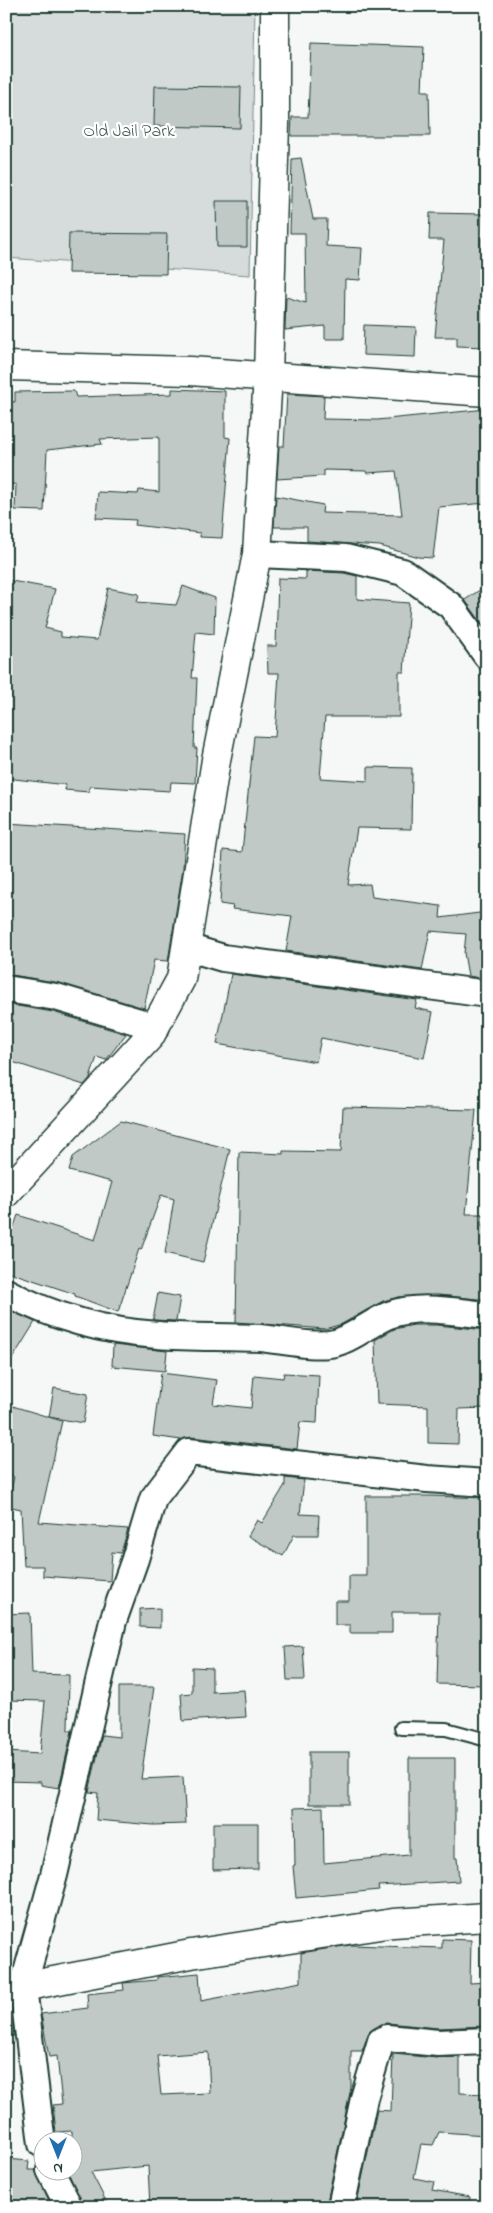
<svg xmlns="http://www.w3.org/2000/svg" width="493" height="2213" font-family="'Indie Flower',sans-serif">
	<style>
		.green { fill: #d6dcdb; stroke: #7a8c88 }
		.building { fill: #c0c9c6; stroke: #1f3d34; fill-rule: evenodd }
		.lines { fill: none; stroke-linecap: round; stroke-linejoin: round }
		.lane-casing { stroke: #1f3d34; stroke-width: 16 }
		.street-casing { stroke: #1f3d34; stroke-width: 30 }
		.secondary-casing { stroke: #1f3d34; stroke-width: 31 }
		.primary-casing { stroke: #1f3d34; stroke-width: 31 }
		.lane { stroke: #fff; stroke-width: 12 }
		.street { stroke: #fff; stroke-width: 26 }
		.secondary { stroke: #fff; stroke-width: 28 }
		.primary { stroke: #fff; stroke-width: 28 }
		.labels { text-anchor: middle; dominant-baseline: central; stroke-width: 4.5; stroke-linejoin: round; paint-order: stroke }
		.park-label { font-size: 18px; fill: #445d55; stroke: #fff }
	</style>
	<rect width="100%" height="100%" fill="#f6f7f7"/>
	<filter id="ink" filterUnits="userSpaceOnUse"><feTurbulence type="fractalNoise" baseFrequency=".02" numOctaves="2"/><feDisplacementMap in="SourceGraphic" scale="10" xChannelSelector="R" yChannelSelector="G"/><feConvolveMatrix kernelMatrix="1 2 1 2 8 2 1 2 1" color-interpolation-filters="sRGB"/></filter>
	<g filter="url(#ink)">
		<polygon class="green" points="6,6 255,6 250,275 6,258"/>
		<g class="building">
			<polygon points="311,43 424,47 422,91 429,91 430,136 291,136 292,117 308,117"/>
			<polygon points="155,86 241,87 240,128 154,126"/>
			<polygon points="301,158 313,219 327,219 326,246 362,248 360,280 345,279 344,339 325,339 325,326 285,330 286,297 306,303 305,233 290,233 292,159"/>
			<polygon points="216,201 247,201 247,247 217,247"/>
			<polygon points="430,213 482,214 481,246 487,245 487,347 457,346 457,337 435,337 444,240 429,240"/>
			<polygon points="69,233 167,234 166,274 68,273"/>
			<polygon points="364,325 416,327 415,357 363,355"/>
			<polygon points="172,389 225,391 225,437 230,438 222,538 200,537 200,533 135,525 136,520 96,518 98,492 138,494 139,490 159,492 159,437 100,439 102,444 47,450 44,511 15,510 16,484 6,485 6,401 15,402 15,392 74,391 76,397 172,394"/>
			<polygon points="287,394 324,396 323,419 377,420 487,409 487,503 439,507 433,558 418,557 380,546 307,541 307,527 274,527 276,496 323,505 322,513 402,515 396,471 367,473 366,471 324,470 324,476 277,479 279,446 284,446"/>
			<polygon points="306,571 344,573 357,576 357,599 409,603 404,672 399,672 399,717 325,717 320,778 368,781 368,767 412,768 411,829 357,828 348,885 370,884 372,897 441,906 440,918 487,912 487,979 468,976 464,953 466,934 430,931 422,970 286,951 292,916 232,909 233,906 220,904 223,850 242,852 254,736 275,737 279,673 268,673 267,646 276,646 278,578 306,579"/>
			<polygon points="6,580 55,589 45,628 61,632 61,637 97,640 108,588 139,594 137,602 176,605 183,586 215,598 214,634 196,632 192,678 197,678 194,748 197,748 195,783 171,782 170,791 90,786 89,792 65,790 66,785 6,778"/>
			<polygon points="487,585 487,630 465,600"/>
			<polygon points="6,823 185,834 183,868 168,961 154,960 144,1008 60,983 6,974"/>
			<polygon points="231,974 417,1000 415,1008 433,1012 424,1058 321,1038 316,1062 217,1044"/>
			<polygon points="6,1004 53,1012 126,1034 106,1060 97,1057 90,1078 84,1085 6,1060"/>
			<polygon points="343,1107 476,1110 466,1214 482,1214 482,1227 487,1227 487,1300 438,1295 399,1297 383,1301 342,1324 325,1329 236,1322 239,1152 283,1154 283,1151 341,1152"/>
			<polygon points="121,1121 230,1149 203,1262 165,1253 174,1199 161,1195 141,1250 139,1249 118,1312 75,1296 75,1294 6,1271 6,1248 18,1215 95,1240 112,1182 69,1171 73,1157"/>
			<polygon points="158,1293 180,1297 176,1321 153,1320"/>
			<polygon points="6,1309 35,1322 6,1369"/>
			<polygon points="414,1325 437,1325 487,1330 487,1408 459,1409 458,1444 428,1443 428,1406 377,1404 375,1340 394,1329"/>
			<polygon points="113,1345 167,1351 165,1371 112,1366"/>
			<polygon points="161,1373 217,1380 213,1404 251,1408 254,1375 283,1378 284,1373 319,1375 317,1423 300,1422 297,1449 191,1437 181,1440 153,1436"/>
			<polygon points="54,1388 88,1394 83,1423 49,1417"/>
			<polygon points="6,1404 62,1421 39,1522 128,1529 121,1553 112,1552 110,1581 43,1576 43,1566 24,1566 21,1509 7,1506 14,1477 6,1474"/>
			<polygon points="285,1478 304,1480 300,1514 319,1515 318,1535 294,1535 283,1556 248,1536 257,1520 262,1523 285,1485"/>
			<polygon points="366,1496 430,1496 487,1498 487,1685 437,1684 439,1612 392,1612 392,1633 350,1633 350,1625 335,1625 335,1601 349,1601 349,1576 366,1576"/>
			<polygon points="160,1608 160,1628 140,1627 140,1609"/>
			<polygon points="30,1613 32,1674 69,1675 68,1730 72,1731 59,1788 41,1785 41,1782 6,1781 7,1752 40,1754 45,1701 6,1700 6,1614"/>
			<polygon points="303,1646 305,1680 287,1680 285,1647"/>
			<polygon points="192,1667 212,1668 212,1692 244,1690 246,1717 183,1721 181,1694 192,1693"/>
			<polygon points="119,1687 154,1687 141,1779 183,1777 186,1824 153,1825 96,1820 98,1793 89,1792 102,1735 119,1737"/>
			<rect x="309" y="1752" width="40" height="52"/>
			<polygon points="409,1758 455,1758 455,1858 457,1858 459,1881 378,1886 379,1890 296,1898 293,1866 295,1865 294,1808 323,1807 324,1863 409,1855"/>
			<polygon points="213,1823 258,1823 258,1869 213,1870"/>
			<path d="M 442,1939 L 471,1940 L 470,1983 L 487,1982 L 485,2026 L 438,2028 L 388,2023 L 381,2024 L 369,2032 L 362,2051 L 351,2051 L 351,2088 L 326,2207 L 150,2207 L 148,2166 L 91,2172 L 109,2207 L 84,2207 L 67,2170 L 72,2170 L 72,2131 L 56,2132 L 53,2105 L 62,2104 L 57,2056 L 49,2057 L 41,2014 L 88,2008 L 87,1994 L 124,1990 L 123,1983 L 157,1980 L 157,1977 L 199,1973 L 201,2001 L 301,1982 L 301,1953 L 350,1945 L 442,1948 ZM 208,2052 L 210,2093 L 161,2095 L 157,2056 Z"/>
			<polygon points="12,2017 14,2036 6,2036 6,2018"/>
			<polygon points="393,2054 437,2058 460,2057 460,2093 487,2094 487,2135 439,2132 433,2145 421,2144 414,2178 434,2182 432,2190 470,2197 469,2207 356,2207 377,2110 391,2111"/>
			<polygon points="6,2159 29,2161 28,2170 35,2170 52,2207 6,2205"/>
		</g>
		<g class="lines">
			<defs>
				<polyline id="lane" points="401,1728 446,1729 487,1740"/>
				<g id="street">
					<polyline points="257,554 346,558 403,572 451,606 487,656"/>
					<polyline points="186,947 223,958 487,994"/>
					<polyline points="6,989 56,997 156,1027"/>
					<path d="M 6,1292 C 52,1317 106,1332 158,1335 C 192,1338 226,1336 260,1338 C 282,1340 314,1348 335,1343 C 354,1338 371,1322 389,1315 C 420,1304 456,1312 487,1315"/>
					<polyline points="42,2144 23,1987 54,1875 113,1621 135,1559 153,1499 189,1452 427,1479 487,1483"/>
					<polyline points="50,2170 69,2207"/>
					<polyline points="341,2207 364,2098 381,2041 387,2038 438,2043 487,2041"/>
				</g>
				<g id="secondary">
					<polyline points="6,366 190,371 487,392"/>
					<polyline points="6,1193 150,1036 181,979 216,760 257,554 268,376 275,123 275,6"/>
				</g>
				<polyline id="primary" points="6,1988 23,1987 191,1954 393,1923 487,1917"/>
			</defs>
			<use href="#lane" class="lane-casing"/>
			<use href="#street" class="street-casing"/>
			<use href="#secondary" class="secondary-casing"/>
			<use href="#primary" class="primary-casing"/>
			<use href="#lane" class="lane"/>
			<use href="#street" class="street"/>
			<use href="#secondary" class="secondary"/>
			<use href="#primary" class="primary"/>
		</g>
	</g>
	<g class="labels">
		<g class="park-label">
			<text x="129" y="132">Old Jail Park</text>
		</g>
	</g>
	<rect width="493" height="2213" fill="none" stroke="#fff" stroke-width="25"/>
	<rect x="12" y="12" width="468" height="2188" fill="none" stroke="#1f3d34" stroke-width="2" filter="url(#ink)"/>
	<g transform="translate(58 2156) rotate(180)"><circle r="24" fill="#ffffff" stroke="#a5b1ae"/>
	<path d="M0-4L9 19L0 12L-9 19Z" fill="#1f6fb2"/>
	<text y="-8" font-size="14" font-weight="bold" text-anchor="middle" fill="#1f3d34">N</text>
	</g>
</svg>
